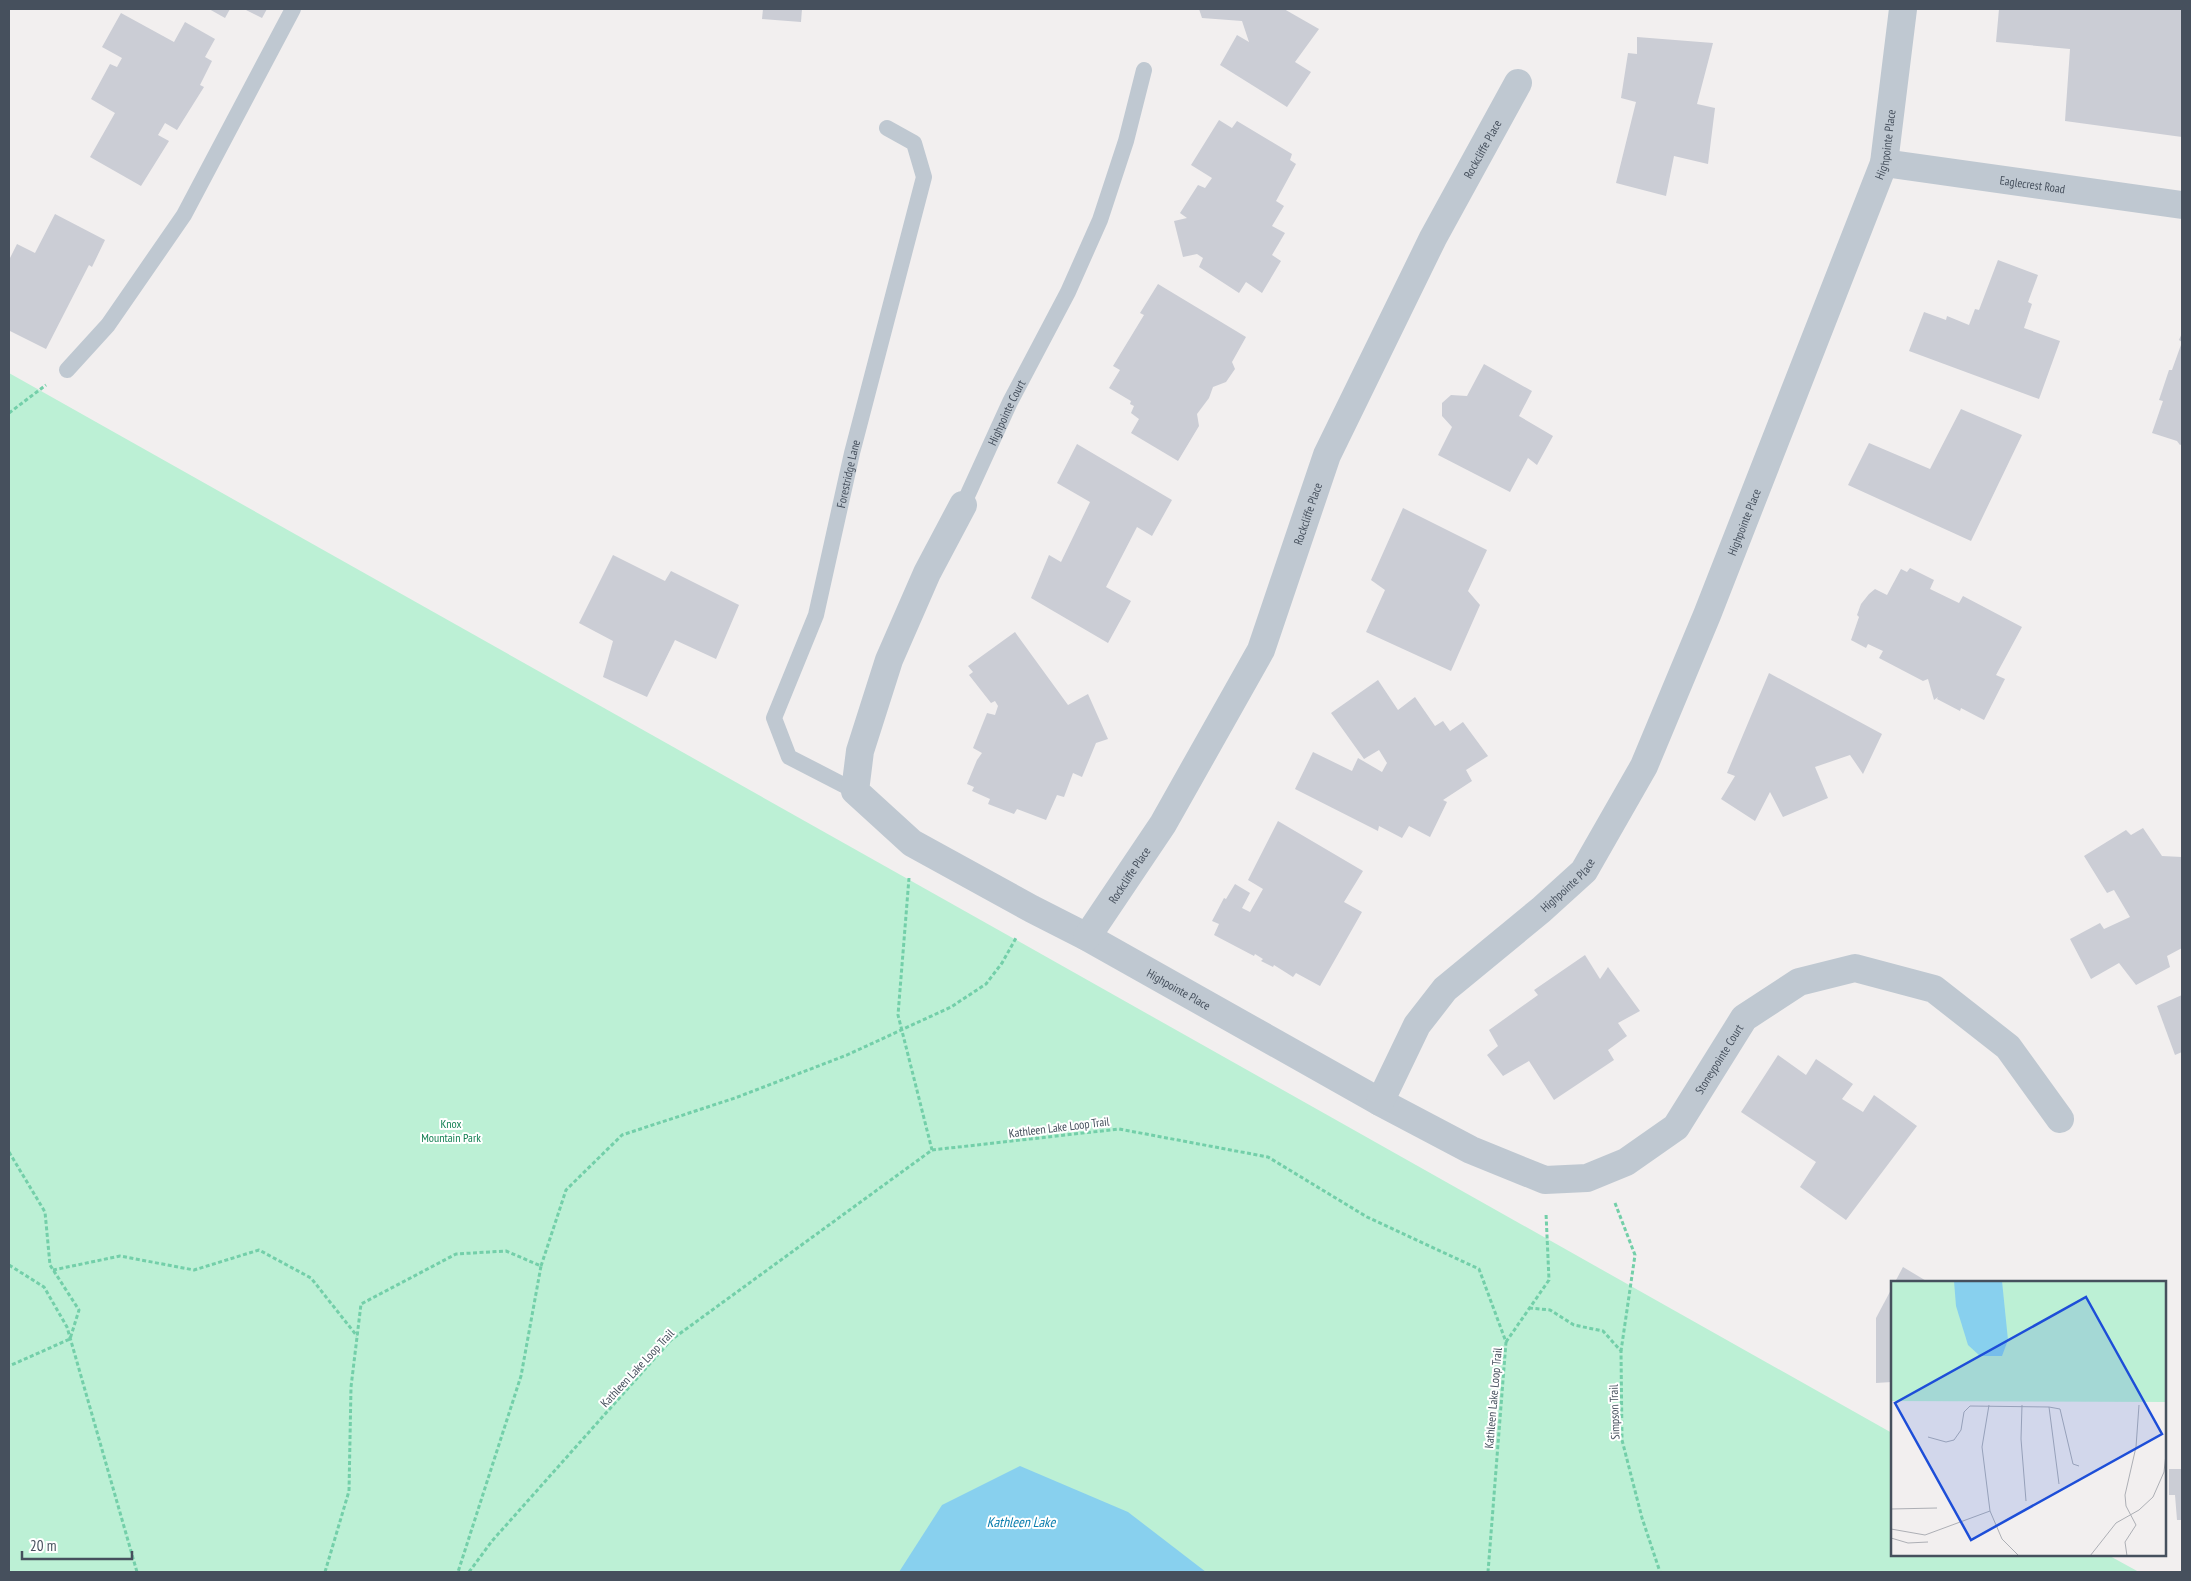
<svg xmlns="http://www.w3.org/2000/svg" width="2191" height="1581" font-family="'PT Sans Narrow',sans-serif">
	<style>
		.green { fill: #bcf0d5 }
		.water { fill: #88d0ee }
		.building { fill: #cbcdd5 }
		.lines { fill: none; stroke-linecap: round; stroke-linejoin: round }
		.path { stroke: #73cfa9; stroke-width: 3; stroke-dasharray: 4 2.5; stroke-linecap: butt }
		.lane { stroke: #bfc8d1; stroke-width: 16 }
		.street { stroke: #bfc8d1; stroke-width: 28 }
		.labels { text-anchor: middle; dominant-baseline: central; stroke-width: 4; stroke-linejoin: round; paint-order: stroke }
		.street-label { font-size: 12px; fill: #46505d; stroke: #fff }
		.park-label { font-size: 12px; fill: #158154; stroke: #fff }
		.water-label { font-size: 14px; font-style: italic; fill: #097dae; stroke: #fff }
		.inset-road { fill: none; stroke: #adafb5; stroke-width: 1 }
		.view { fill: #1d4ed8; fill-opacity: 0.15; stroke: #1d4ed8; stroke-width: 2.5 }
		.inset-edge { fill: none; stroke: #46505d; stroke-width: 2.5 }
	</style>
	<rect width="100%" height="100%" fill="#f2efef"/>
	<polygon class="green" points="9,373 1892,1433 1892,1555 2108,1555 2139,1572 9,1572"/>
	<polygon class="water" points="1020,1466 1128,1512 1206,1572 899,1572 942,1505"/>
	<g class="building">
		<polygon points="209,9 230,9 225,18"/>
		<polygon points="244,9 267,9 262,18"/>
		<polygon points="763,9 802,9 801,22 762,19"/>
		<polygon points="1199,9 1284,9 1319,29 1295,62 1311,72 1287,107 1220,65 1237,35 1249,42 1242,21 1202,18"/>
		<polygon points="1999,9 2182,9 2182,137 2065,121 2070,49 1996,42"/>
		<polygon points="121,13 174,42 185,22 215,39 205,57 212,61 200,85 204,87 177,130 165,123 158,135 169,141 141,186 90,157 115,113 91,99 110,64 117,67 122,58 102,47"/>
		<polygon points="1637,37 1713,43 1697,104 1715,108 1708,164 1674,156 1666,196 1616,183 1636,102 1621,98 1628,53 1637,54"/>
		<polygon points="1219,120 1232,128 1237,121 1292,154 1290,160 1296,164 1276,201 1284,206 1272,226 1285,233 1272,255 1281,261 1262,293 1246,282 1239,293 1199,267 1203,258 1197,254 1183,257 1174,221 1187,218 1180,213 1198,185 1205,188 1212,178 1191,165"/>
		<polygon points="55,214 105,240 92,267 89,265 46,349 10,331 9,334 9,260 17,244 35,253"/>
		<polygon points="1998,260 2038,275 2028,302 2032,304 2024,328 2060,341 2039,399 1909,351 1924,312 1946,320 1947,316 1969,325 1975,309 1979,310"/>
		<polygon points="1158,284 1246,337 1232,362 1235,369 1226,382 1213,387 1209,398 1197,414 1199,426 1178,461 1131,433 1139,419 1131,413 1134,406 1130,404 1131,401 1109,388 1120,370 1113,366 1144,315 1140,313"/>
		<polygon points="2182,333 2182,444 2180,445 2177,441 2152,433 2163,401 2159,400 2169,370 2172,370 2182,342 2179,340"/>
		<polygon points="1484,364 1532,391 1519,416 1553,436 1537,465 1528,458 1510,492 1438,455 1452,427 1442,416 1442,403 1451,395 1467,396"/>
		<polygon points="1961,409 2022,435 1971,541 1848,485 1869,443 1930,469"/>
		<polygon points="1077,444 1172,500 1152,536 1137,527 1106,587 1131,601 1108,643 1031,598 1049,555 1061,562 1090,502 1057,483"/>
		<polygon points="1403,508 1487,550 1468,591 1480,605 1451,671 1366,632 1385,590 1371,580"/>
		<polygon points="613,555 665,581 671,571 739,605 716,659 675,640 647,697 603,677 613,641 579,623"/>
		<polygon points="1910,568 1934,580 1930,589 1959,603 1963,596 2022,627 1996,675 2005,679 1984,720 1961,708 1960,711 1937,699 1938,697 1934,700 1928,679 1923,681 1879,658 1883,651 1868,644 1866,648 1851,640 1859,617 1857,615 1861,604 1869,594 1875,589 1887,595 1901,569 1907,572"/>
		<polygon points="1015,632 1068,705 1088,694 1108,739 1096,743 1082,777 1073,773 1064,797 1057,795 1046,820 1017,809 1014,814 988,804 990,799 972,791 974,787 967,784 977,760 982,753 973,748 987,713 995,715 998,706 995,701 991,703 969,675 973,672 968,666"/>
		<polygon points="1769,673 1882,734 1863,774 1850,755 1815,767 1828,798 1783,817 1770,792 1755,821 1721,799 1735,776 1727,773"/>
		<polygon points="1378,680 1398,710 1415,697 1435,726 1443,721 1450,731 1463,722 1488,756 1466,770 1472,781 1443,800 1447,802 1430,837 1409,826 1402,838 1379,826 1378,831 1295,789 1313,752 1352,771 1358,758 1382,772 1387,763 1379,750 1364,759 1331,713"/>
		<polygon points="1278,821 1363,871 1344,902 1362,912 1320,986 1296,973 1293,977 1274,965 1273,967 1261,961 1263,959 1255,954 1254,956 1214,935 1219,924 1212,921 1224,898 1226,899 1235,884 1250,893 1242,908 1250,912 1263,889 1248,880"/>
		<polygon points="2143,828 2162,856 2182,857 2182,948 2167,956 2170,967 2136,985 2119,963 2091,979 2070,939 2100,923 2104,929 2130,917 2114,890 2107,893 2084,856 2126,830 2131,835"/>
		<polygon points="1585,955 1600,979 1608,967 1640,1011 1618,1023 1627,1036 1608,1050 1614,1060 1554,1100 1529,1061 1503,1076 1487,1055 1498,1046 1489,1030 1538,995 1534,990"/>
		<polygon points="2182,995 2182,1052 2175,1055 2157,1006"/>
		<polygon points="1778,1055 1806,1075 1816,1059 1853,1084 1842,1099 1863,1112 1874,1095 1917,1126 1846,1220 1800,1187 1816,1162 1741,1112"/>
		<polygon points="1903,1267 1928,1282 1895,1282"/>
		<polygon points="1892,1288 1892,1382 1876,1383 1876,1318"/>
		<polygon points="2169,1469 2182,1469 2182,1520 2177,1520 2175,1495 2169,1495"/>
	</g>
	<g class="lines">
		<g class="path">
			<polyline points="9,413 46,385"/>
			<polyline points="909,878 898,1015 932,1150"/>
			<polyline points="9,1152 45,1212 50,1265 79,1310 70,1339 9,1366"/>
			<polyline points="1615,1203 1635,1255 1621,1351"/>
			<polyline points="9,1265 44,1287 67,1327 137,1572"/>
			<polyline points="541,1266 566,1190 622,1135 735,1098 847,1055 951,1007 986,984 1002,963 1016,938"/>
			<polyline points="53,1270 120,1256 194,1270 259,1250 311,1278 357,1336"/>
			<polyline points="1529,1308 1550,1310 1574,1325 1603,1331 1621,1351 1622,1440 1642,1518 1660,1572"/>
			<polyline points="1506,1342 1549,1280 1546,1213"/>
			<polyline points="325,1572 349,1491 351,1387 361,1304 456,1254 506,1251 541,1266 521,1376 458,1572"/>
			<polyline points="469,1572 492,1541 671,1340 932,1150 1119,1129 1268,1157 1367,1217 1479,1269 1506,1342 1488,1572"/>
		</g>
		<g class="lane">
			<polyline points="67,370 108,325 184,215 293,9"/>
			<path id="s1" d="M 963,505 L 1010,402 L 1068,292 L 1100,220 L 1126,141 L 1144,70"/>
			<path id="s2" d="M 855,791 L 789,757 L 774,718 L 816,615 L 852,453 L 924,177 L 914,143 L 887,128"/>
		</g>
		<g class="street">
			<path id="s3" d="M 1884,163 L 2182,205"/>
			<path id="s4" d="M 963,505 L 927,573 L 889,660 L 860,751 L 855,791 L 912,843 L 1032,909 L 1087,937 L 1380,1102 L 1471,1150 L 1545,1180 L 1587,1178 L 1626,1162 L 1676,1127 L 1744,1018 L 1799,982 L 1855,968 L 1934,989 L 2008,1047 L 2060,1119"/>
			<path id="s5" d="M 1087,937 L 1163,824 L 1261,650 L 1327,455 L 1433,238 L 1518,83"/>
			<path id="s6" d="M 1380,1102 L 1417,1025 L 1445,989 L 1541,910 L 1584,871 L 1644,766 L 1707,615 L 1884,163 L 1903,9"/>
		</g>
	</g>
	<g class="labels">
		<g class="street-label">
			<text stroke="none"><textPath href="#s6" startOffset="1102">Highpointe Place</textPath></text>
			<text stroke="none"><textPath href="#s5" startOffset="885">Rockcliffe Place</textPath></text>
			<text stroke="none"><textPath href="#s3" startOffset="150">Eaglecrest Road</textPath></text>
			<text stroke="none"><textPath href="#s1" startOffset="102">Highpointe Court</textPath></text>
			<text stroke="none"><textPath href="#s2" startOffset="372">Forestridge Lane</textPath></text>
			<text stroke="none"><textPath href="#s5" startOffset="480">Rockcliffe Place</textPath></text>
			<text stroke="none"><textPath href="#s6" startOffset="698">Highpointe Place</textPath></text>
			<text stroke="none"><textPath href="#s5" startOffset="75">Rockcliffe Place</textPath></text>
			<text stroke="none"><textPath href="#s6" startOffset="292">Highpointe Place</textPath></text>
			<text stroke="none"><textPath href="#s4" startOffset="689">Highpointe Place</textPath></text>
			<text stroke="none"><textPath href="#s4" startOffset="1328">Stoneypointe Court</textPath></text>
			<text transform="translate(1059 1127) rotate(-7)">Kathleen Lake Loop Trail</text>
			<text transform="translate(637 1368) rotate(-47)">Kathleen Lake Loop Trail</text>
			<text transform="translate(1493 1398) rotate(-85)">Kathleen Lake Loop Trail</text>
			<text transform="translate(1614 1412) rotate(-92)">Simpson Trail</text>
		</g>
		<g class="park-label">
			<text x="451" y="1123">Knox<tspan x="451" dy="14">Mountain Park</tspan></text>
		</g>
		<g class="water-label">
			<text x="1021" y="1522">Kathleen Lake</text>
		</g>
	</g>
	<g transform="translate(1891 1281)">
		<rect width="275" height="275" fill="#f2efef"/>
		<path d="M 0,0 L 275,0 L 275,121 L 0,120 Z" fill="#bcf0d5"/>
		<path d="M 63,0 L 111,0 L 117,59 L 111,75 L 89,75 L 77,64 L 65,25 Z" fill="#88d0ee"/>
		<path class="inset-road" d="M 98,124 L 91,166 L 99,230 L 111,258 L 128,275M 131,124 L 130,158 L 135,220M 158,126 L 169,128 L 182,183 L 188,185M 37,156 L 55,161 L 63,159 L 70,149 L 73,131 L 79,125 L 158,126 L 168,203M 0,228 L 46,227M 0,248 L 34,254 L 99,230M 0,257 L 17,262 L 37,261M 199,275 L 225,242 L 248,229 L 262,216 L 273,191 L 275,173M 236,275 L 234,261 L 245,244 L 235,225 L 234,214 L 245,166 L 248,124"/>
		<path class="view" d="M 195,16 L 271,153 L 80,259 L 4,122 Z"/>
		<rect width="275" height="275" class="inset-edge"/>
	</g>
	<rect width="2191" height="1581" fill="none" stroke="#46505d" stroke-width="20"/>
	<path d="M22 1551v8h110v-8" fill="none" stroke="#46505d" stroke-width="2.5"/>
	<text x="30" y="1551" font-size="15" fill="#46505d" stroke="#ffffff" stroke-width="4" paint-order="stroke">20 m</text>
</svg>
